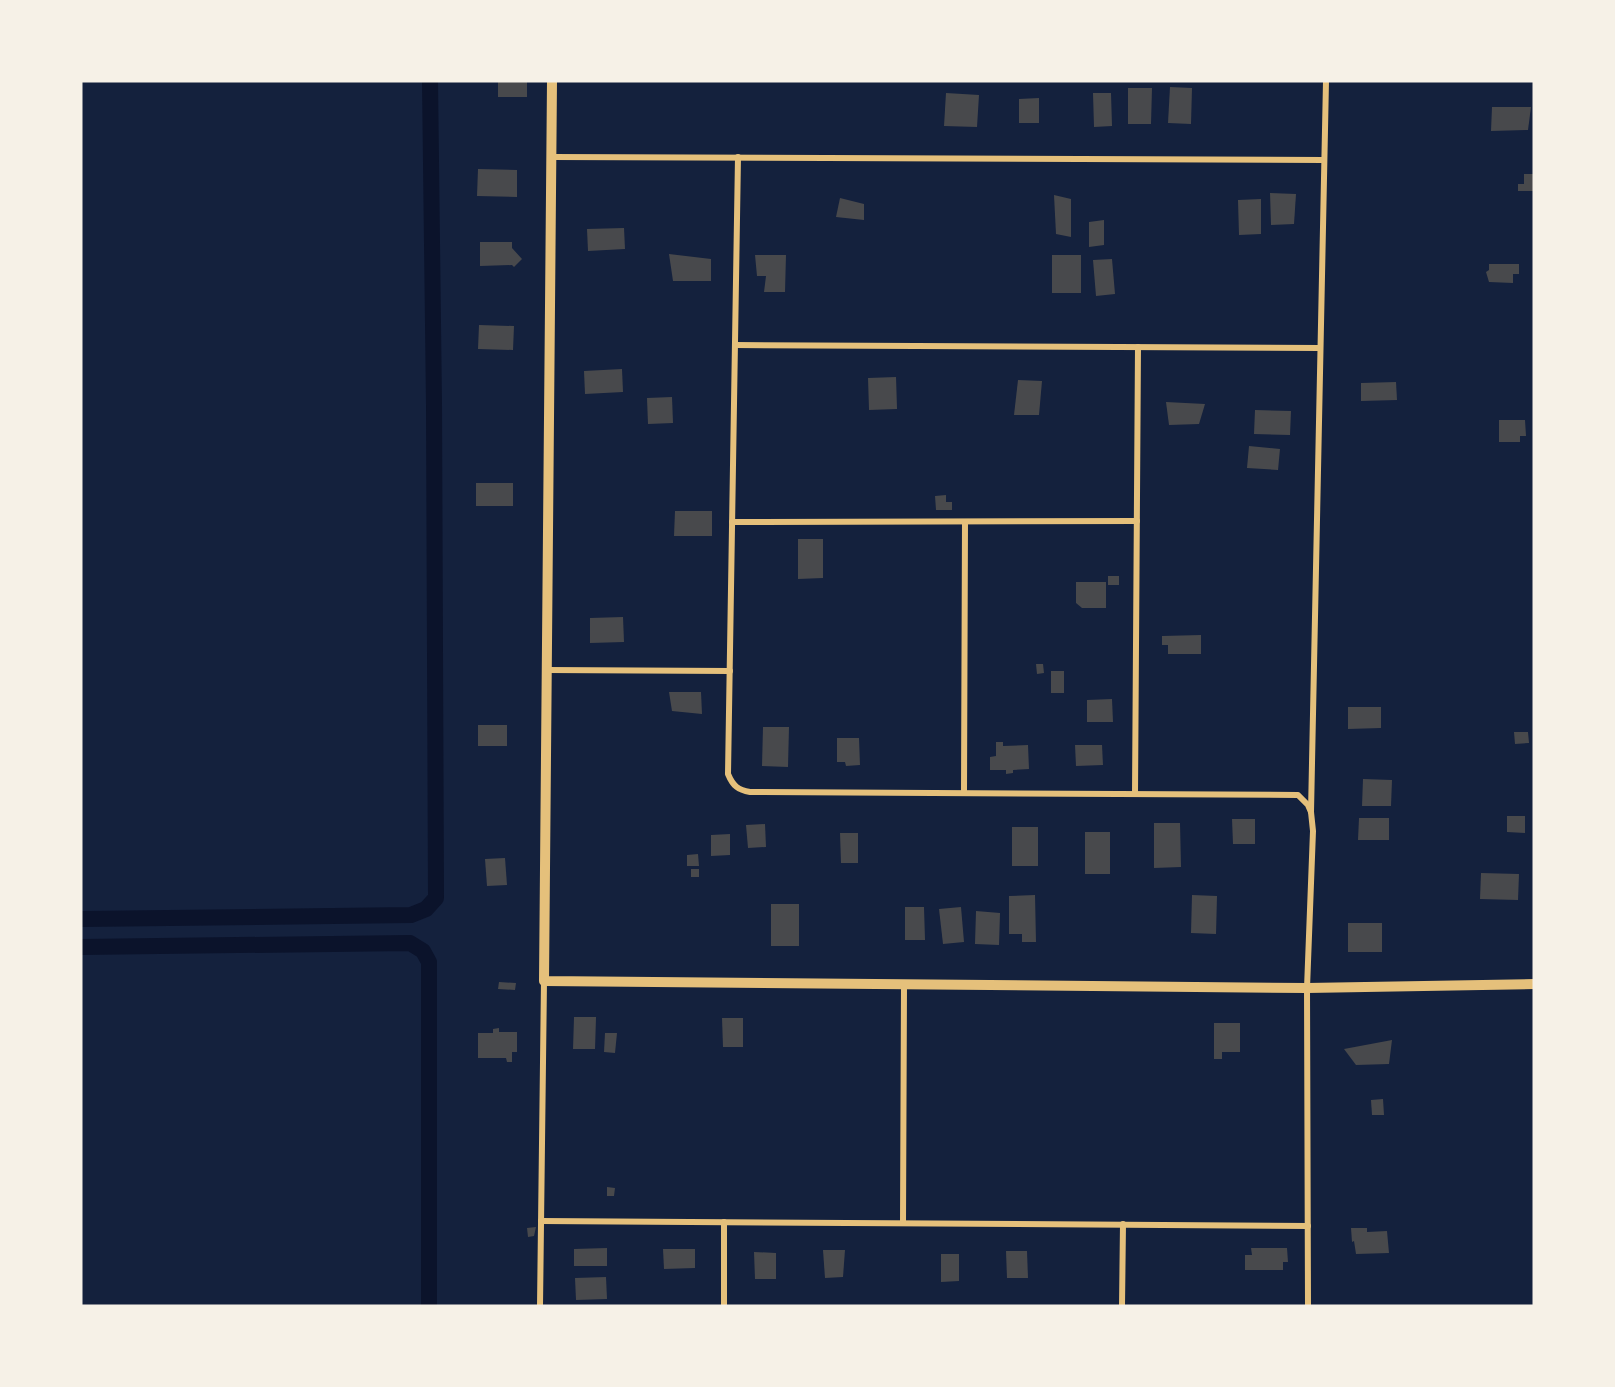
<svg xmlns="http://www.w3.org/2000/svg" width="1615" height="1387" font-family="'Golos Text',sans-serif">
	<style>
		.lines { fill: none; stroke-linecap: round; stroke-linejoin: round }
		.canal { stroke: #0b132b; stroke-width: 16 }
		.building { fill: #48494c }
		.minor { stroke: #e5c07b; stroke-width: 6 }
		.tertiary { stroke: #e5c07b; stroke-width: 10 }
	</style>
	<rect width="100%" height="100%" fill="#14213d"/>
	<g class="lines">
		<g class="canal">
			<polyline points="81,919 411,915 426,909 436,898 434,404 430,81"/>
			<polyline points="81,947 410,943 423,951 429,962 429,1306"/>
		</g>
	</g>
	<g class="building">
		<rect x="498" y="81" width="29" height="16"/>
		<polygon points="1170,87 1192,88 1191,124 1168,123"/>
		<polygon points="1128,88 1152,88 1151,124 1128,124"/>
		<polygon points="946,93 979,95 977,127 944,126"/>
		<polygon points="1093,93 1111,93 1112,126 1094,127"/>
		<polygon points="1039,98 1039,123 1019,123 1019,99"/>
		<polygon points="1492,107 1531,107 1528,130 1491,131"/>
		<polygon points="478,169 517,170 517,197 477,196"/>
		<polygon points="1524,174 1534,174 1534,191 1518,191 1518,184 1524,184"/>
		<polygon points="1270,193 1296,194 1294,224 1271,225"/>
		<polygon points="1054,195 1071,199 1071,237 1056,234"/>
		<polygon points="840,198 864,204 864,220 836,217"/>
		<polygon points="1261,199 1261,234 1239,235 1238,200"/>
		<polygon points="1104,220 1104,245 1089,247 1089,222"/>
		<polygon points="624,228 625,249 588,251 587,229"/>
		<polygon points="480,242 512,242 512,248 522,259 514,267 512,265 480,266"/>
		<polygon points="669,254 711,259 711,281 673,281"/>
		<polygon points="755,255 786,255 785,292 764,292 766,276 757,276"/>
		<rect x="1052" y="255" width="29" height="38"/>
		<polygon points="1112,259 1115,294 1096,296 1093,260"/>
		<polygon points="1489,264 1519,264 1519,274 1513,274 1513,283 1489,282 1486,272 1489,270"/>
		<polygon points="479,325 514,326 513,350 478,349"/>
		<polygon points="622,369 623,392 585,394 584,371"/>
		<polygon points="896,377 897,409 869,410 868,378"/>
		<polygon points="1018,380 1042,381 1039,415 1014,415"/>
		<polygon points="1396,382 1397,400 1361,401 1361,383"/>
		<polygon points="672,397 673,423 648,424 647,398"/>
		<polygon points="1166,402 1205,404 1199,424 1169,425"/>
		<polygon points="1255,410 1291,411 1290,435 1254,434"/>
		<polygon points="1499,420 1525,420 1526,436 1520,436 1520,442 1499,442"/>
		<polygon points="1249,446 1280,449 1278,470 1247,468"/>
		<rect x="476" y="483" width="37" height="23"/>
		<polygon points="946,495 946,502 952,502 952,510 936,510 935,496"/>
		<polygon points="675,511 712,511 712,536 674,536"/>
		<polygon points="798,539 823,539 823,578 798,579"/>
		<rect x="1108" y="576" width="11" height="9"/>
		<polygon points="1076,582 1106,582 1106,608 1082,608 1076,603"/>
		<polygon points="623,617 624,642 590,643 590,618"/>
		<polygon points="1201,635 1201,654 1168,654 1168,645 1162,645 1162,636"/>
		<polygon points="1036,664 1043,664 1044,673 1037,674"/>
		<rect x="1051" y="671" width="13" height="22"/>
		<polygon points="669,692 701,692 702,714 672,711"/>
		<polygon points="1112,699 1113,722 1087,722 1087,700"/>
		<polygon points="1348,707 1381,707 1381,728 1348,729"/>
		<rect x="478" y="725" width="29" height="21"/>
		<polygon points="763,727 789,727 788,767 762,766"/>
		<polygon points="1514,732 1528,732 1529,743 1515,744"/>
		<polygon points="837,738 859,738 860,765 846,766 845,762 837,762"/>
		<polygon points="996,742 1003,742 1003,746 1028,745 1029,769 1013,770 1013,773 1006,774 1006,770 990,770 990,757 996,756"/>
		<polygon points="1075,745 1102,745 1103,765 1076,766"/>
		<polygon points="1363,779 1392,780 1391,806 1362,806"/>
		<polygon points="1507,816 1525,816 1525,833 1507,832"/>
		<polygon points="1359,818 1389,818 1389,840 1358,840"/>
		<polygon points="1232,819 1255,819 1255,844 1233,844"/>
		<polygon points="1154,823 1180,823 1181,867 1154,868"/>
		<polygon points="765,824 766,847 748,848 746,825"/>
		<rect x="1012" y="827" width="26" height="39"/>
		<rect x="1085" y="832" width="25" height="42"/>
		<polygon points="840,833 858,833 858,863 841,863"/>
		<polygon points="730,834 730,855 711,856 711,835"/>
		<polygon points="698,854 699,866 687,866 687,855"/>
		<polygon points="505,858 507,885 487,886 485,859"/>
		<rect x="691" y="869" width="8" height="8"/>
		<polygon points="1481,873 1519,874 1518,900 1480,899"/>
		<polygon points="1035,895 1036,942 1022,942 1022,934 1009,934 1009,896"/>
		<polygon points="1192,895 1217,896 1216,934 1191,933"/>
		<rect x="771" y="904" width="28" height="42"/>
		<polygon points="905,907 924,907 925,940 905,940"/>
		<polygon points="961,907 964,942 943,944 939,909"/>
		<polygon points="976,911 1000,913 999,945 975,944"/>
		<rect x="1348" y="923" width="34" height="29"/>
		<polygon points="499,982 516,983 515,990 498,989"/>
		<polygon points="574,1017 596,1017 595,1049 573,1049"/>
		<polygon points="722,1018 743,1018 743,1047 723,1047"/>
		<polygon points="1214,1023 1240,1023 1240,1052 1222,1052 1222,1059 1214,1059"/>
		<polygon points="499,1028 499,1032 517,1032 517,1052 512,1052 512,1062 507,1062 506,1058 478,1058 478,1033 493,1033 493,1029"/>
		<polygon points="605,1033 617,1033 615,1053 604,1052"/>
		<polygon points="1392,1040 1389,1064 1356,1065 1344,1049"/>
		<polygon points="1383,1099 1384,1115 1372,1115 1371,1100"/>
		<polygon points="607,1187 615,1188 614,1196 607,1196"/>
		<polygon points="536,1227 534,1236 528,1237 527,1228"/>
		<polygon points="1351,1228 1367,1228 1367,1232 1387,1231 1389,1253 1356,1254 1354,1241 1352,1242"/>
		<polygon points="607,1248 607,1266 574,1266 574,1249"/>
		<polygon points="1251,1248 1287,1248 1288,1262 1283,1262 1283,1270 1245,1270 1245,1255 1252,1255"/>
		<polygon points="663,1249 695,1249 695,1268 664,1269"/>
		<polygon points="823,1250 845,1250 843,1277 825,1278"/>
		<polygon points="1006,1251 1027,1251 1028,1278 1007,1278"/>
		<polygon points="754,1252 776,1253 776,1279 755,1279"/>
		<polygon points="941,1254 959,1254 959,1281 941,1282"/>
		<polygon points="606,1277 607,1299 576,1300 575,1278"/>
	</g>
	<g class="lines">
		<g class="minor">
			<polyline points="552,157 1324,160"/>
			<path d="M 738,157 L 728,774 C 733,786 738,790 750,792 L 1298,795 L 1308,805 L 1311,812"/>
			<polyline points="735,345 1320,348"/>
			<polyline points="732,522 1137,521"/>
			<polyline points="547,670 730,671"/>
			<polyline points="964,793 965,522"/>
			<polyline points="1135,794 1138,347"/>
			<polyline points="541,1221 1308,1226"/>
			<polyline points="903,1223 904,986"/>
			<polyline points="540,1306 544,981"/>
			<polyline points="724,1306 724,1222"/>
			<polyline points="1122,1306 1123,1224"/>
			<polyline points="1308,1306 1307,988 1313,831 1311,812 1326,81"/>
		</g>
		<polyline class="tertiary" points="552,81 544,981 1307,988 1534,984"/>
	</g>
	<rect width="1615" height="1387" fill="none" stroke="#f6f1e7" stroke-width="165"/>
</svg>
